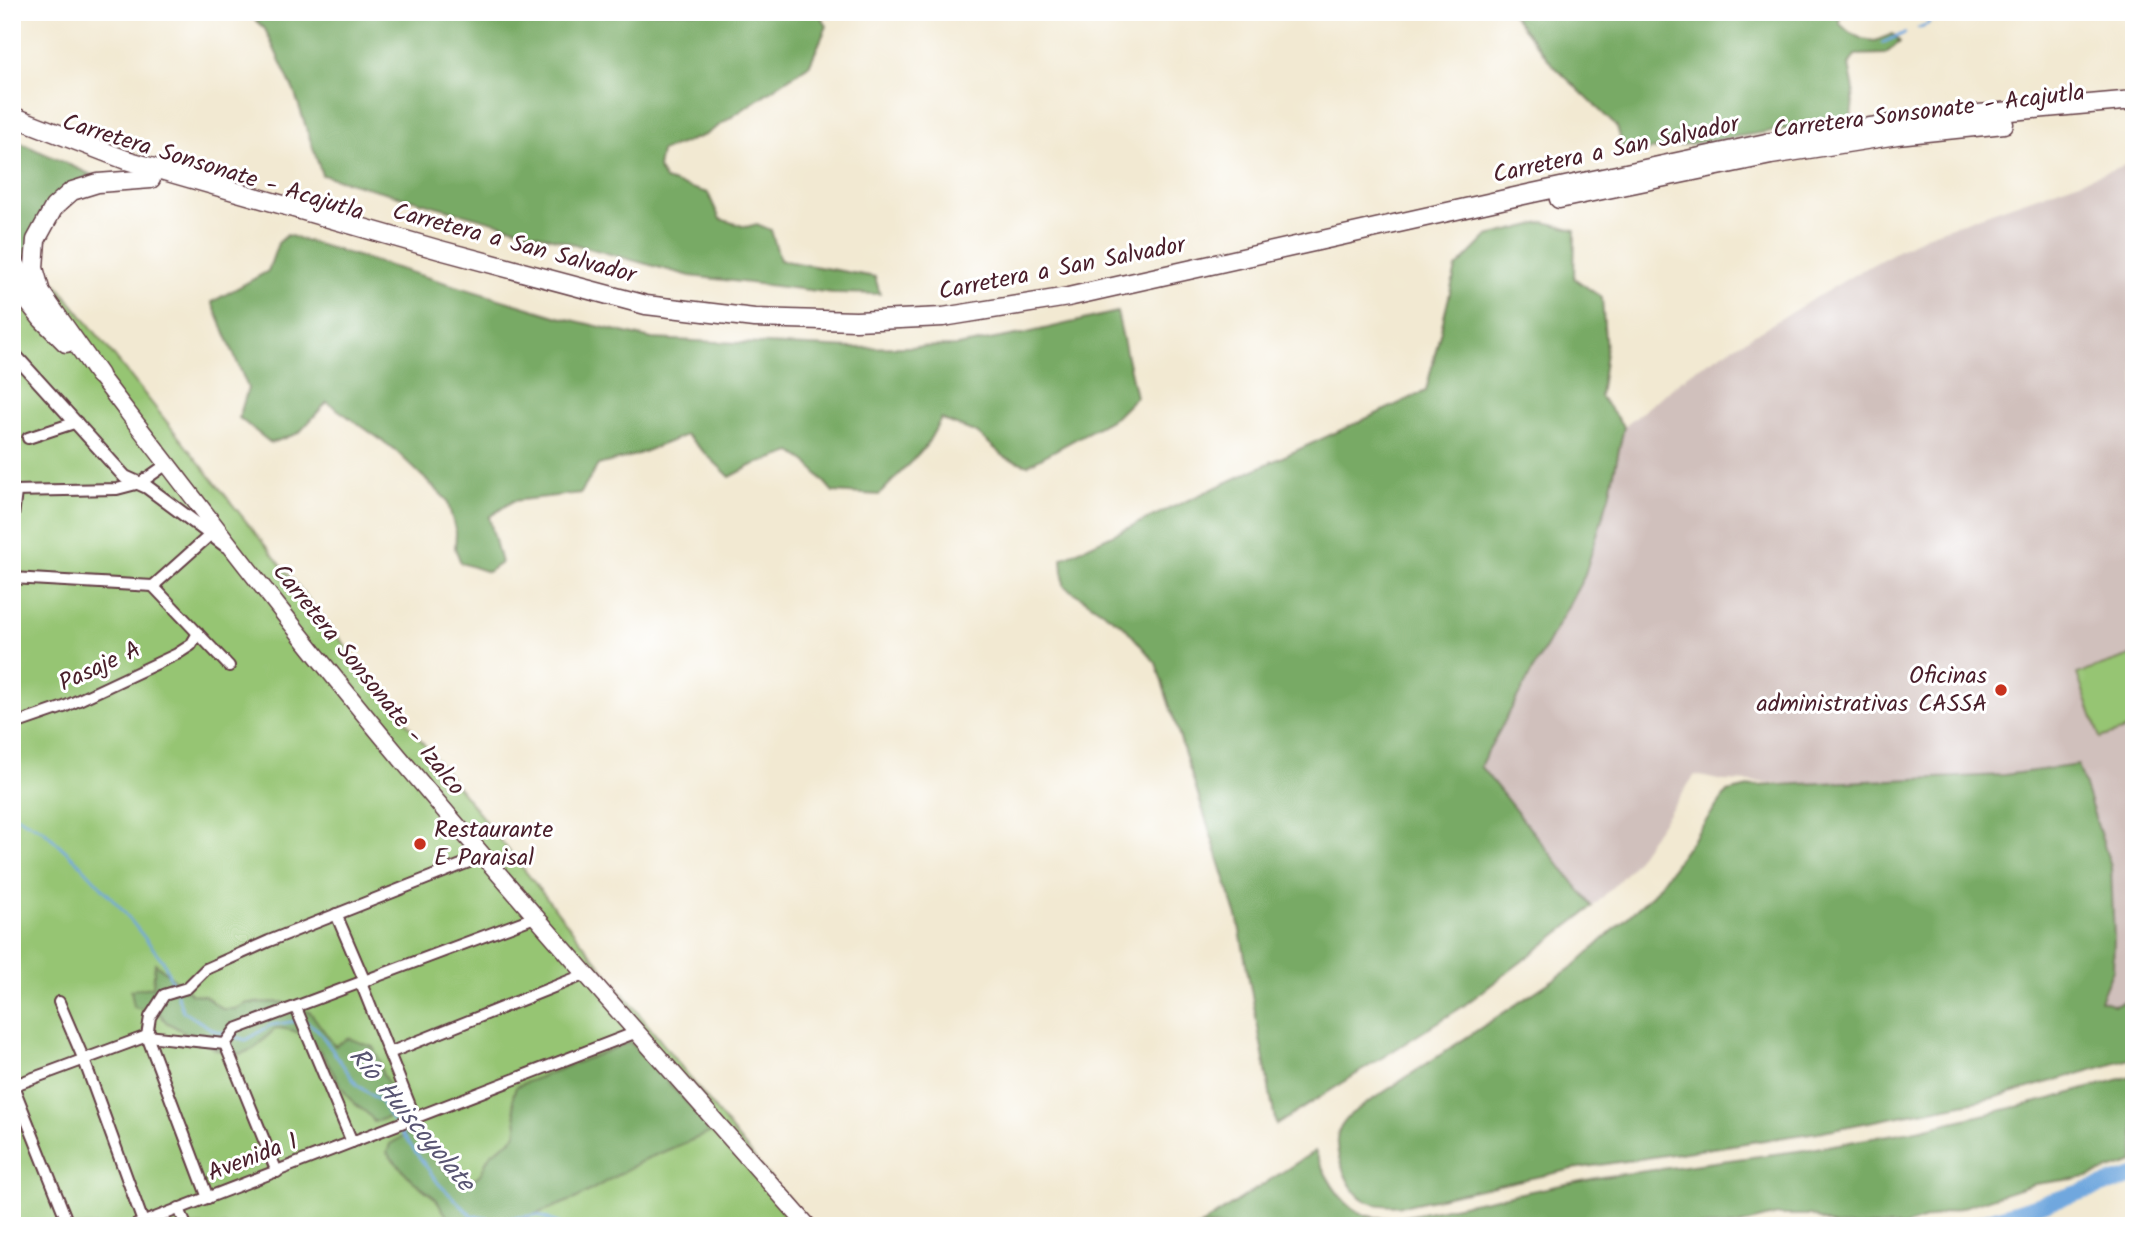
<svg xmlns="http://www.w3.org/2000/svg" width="2146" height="1238" font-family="Kalam,sans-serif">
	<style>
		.industrial { fill: #d0c0bc }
		.green { fill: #96c573; stroke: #70724f; stroke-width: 2 }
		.forest { fill: #78aa65; stroke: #616448; stroke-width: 2 }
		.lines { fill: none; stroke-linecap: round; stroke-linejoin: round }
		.stream { stroke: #70a7de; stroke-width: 2.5 }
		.river { stroke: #70a7de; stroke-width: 16 }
		.minor-casing { stroke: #633d44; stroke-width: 14 }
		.tertiary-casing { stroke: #633d44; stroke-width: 16 }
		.primary-casing { stroke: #633d44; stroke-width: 19 }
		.trunk-casing { stroke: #633d44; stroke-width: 21 }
		.minor { stroke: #fff; stroke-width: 10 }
		.tertiary { stroke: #fff; stroke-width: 12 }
		.primary { stroke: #fff; stroke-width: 16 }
		.trunk { stroke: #fff; stroke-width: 18 }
		.poi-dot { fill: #c8321e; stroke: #fff; stroke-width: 2.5 }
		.labels { text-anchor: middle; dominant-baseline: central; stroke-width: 6; stroke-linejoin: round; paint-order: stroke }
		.street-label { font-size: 24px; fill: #4a1f2b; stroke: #fff }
		.poi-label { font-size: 24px; fill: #4a1f2b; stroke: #fff; text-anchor: end }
		.water-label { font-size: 26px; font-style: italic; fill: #595573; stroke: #fff }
	</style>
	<rect width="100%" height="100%" fill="#fff"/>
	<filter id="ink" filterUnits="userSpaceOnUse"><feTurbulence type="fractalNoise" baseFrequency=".0143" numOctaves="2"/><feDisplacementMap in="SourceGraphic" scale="14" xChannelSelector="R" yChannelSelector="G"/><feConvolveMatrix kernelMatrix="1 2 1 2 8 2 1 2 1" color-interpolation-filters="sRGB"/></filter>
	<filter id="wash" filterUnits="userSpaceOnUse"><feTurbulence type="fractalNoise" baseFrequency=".00686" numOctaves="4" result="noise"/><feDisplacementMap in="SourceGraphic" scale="28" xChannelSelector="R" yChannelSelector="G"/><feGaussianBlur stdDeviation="1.57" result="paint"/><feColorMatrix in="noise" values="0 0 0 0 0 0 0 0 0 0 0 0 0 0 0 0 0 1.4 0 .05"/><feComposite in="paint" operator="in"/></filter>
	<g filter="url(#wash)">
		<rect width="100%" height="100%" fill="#f2e9d2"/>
		<polygon class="industrial" points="2134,162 2134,998 2114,1005 2099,1000 2111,897 2111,867 2077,765 2004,775 1817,784 1723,781 1695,775 1630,869 1593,907 1480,766 1533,673 1609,496 1624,427 1693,371 1857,273 1929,234"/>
		<g class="green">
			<polygon points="12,228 774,1183 813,1226 12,1226"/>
			<polygon points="2134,655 2134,727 2100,738 2077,674"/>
		</g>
		<g class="forest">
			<polygon points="246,12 818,12 827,26 810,64 705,135 661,151 658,168 665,180 708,193 720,219 746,227 757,224 771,230 780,260 875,277 880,294 833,293 690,276 322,175 294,91 265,29"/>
			<polygon points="1510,12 1839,12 1840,24 1849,32 1862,39 1875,41 1893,34 1900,42 1885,54 1855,55 1849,65 1854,90 1851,119 1625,154 1617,127 1553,65"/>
			<polygon points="12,139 92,175 77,181 47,205 41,213 31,234 26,266 12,228"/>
			<polygon points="1545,222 1575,230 1574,278 1602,298 1606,352 1600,396 1624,427 1609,496 1584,577 1480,766 1593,907 1462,1007 1276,1125 1238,920 1156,663 1124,626 1064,586 1062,558 1426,391 1456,268 1488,236"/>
			<polygon points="287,235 559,317 652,339 852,348 957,346 1027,333 1117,312 1136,397 1116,417 1028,465 1006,458 977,433 941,419 926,446 879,495 833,492 807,462 792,452 753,465 730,477 686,435 636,455 598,465 581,493 513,501 489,517 501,563 488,572 461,563 455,548 456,533 447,500 394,449 327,402 299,433 271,443 239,418 248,388 212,302 268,271 278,243"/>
			<path d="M 2078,765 L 2111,867 L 2114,939 L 2113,970 L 2100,1000 L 2114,1005 L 2134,998 L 2134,1058 L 1993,1098 L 1818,1132 L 1573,1169 L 1407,1205 C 1393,1206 1375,1207 1363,1199 C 1347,1188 1333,1151 1338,1133 C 1340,1126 1347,1119 1351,1114 L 1574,966 L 1653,894 L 1727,792 L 1753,786 L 2004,775 Z"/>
			<path d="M 155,963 L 192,994 L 204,995 L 222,1009 L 235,1009 L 248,1003 L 282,1002 L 310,1012 L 335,1046 L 348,1038 L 373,1047 L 380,1061 L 382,1073 L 405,1112 L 374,1122 C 367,1109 359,1110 351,1100 C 325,1070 325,1030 276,1028 L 255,1048 L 241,1054 L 217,1050 L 166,1022 L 160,1014 L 134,1007 L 131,990 L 153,987 Z"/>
			<path d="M 630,1042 L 714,1131 L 646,1159 L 577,1198 L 506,1226 L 453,1226 L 436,1199 L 412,1180 L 387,1153 L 390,1144 L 411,1132 C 416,1137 422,1141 426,1147 C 436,1160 458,1192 477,1177 C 485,1171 484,1161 491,1154 C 499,1146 517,1141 517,1128 C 517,1113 508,1099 517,1086 Z"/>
			<path d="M 2134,1075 L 2134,1162 L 2088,1177 L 2035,1184 L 1904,1226 L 1834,1226 L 1811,1215 L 1778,1215 L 1734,1226 L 1199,1226 L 1315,1151 C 1324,1173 1341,1207 1365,1215 C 1373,1218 1384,1217 1392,1219 L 1601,1177 L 1805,1150 L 1922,1129 L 2050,1099 Z"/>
		</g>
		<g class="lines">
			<g class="stream">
				<polyline points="1918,28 1928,24 1934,12"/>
				<polyline points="1882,43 1905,33"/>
				<polyline points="12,814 43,830 82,866 120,907 164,962 174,988"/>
				<polyline points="177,994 183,1011 213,1030 229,1035"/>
				<polyline points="307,1022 318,1030 357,1085 381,1102 393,1122"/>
				<polyline points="235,1037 246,1040 271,1025 297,1021"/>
				<polyline points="397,1127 439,1184 471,1215 495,1220 538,1215 565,1226"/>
			</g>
			<polyline class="river" points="1969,1226 2134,1176"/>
		</g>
	</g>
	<g filter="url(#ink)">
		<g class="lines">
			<defs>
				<g id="minor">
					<polyline points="28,438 77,422"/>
					<polyline points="12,491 117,489 140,483 167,464"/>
					<polyline points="12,525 16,492"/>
					<polyline points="12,578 153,586 229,666"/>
					<polyline points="153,586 210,535"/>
					<polyline points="12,725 64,707 177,654 191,645 198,633"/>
					<polyline points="336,914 365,982"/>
					<polyline points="361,983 415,1118"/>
					<polyline points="59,1002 84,1060 143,1222"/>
					<polyline points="296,1008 352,1142"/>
					<polyline points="225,1044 277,1172"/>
					<polyline points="389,1053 586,974"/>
					<polyline points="12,1083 69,1226"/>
					<polyline points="12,1086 147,1036 225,1044 236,1029 535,917"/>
					<polyline points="208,1198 147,1036 150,1017 164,995 187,988 206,969 269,941 484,856"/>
					<polyline points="179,1208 186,1226"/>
					<polyline points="134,1226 637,1032"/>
				</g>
				<polyline id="tertiary" points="12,352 125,477 147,487 225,545"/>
				<path id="primary" d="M 99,375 C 195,500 290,625 391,747 C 527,910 668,1067 808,1226"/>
				<g id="trunk">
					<polyline points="12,116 126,160 440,250 646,305 754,318 856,321 943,317 1068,297 1528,194 1766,143 1923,119 2134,100"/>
					<polyline points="1559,199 1771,155 1897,135 2004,124"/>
					<polyline points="12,257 27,288 40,305"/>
					<polyline points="26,299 42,319 66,343"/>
					<polyline points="99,375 41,293 34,268 36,240 54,207 72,191 98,183 151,179"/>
				</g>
			</defs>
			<use href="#minor" class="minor-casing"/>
			<use href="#tertiary" class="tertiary-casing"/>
			<use href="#primary" class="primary-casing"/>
			<use href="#trunk" class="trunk-casing"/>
			<use href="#minor" class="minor"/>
			<use href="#tertiary" class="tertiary"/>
			<use href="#primary" class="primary"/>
			<use href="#trunk" class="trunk"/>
		</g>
	</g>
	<g class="poi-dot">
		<circle cx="2001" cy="690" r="7"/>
		<circle cx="420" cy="844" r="7"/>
	</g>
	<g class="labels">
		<g class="street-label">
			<text transform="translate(1929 112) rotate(-7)">Carretera Sonsonate - Acajutla</text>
			<text transform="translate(1616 150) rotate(-12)">Carretera a San Salvador</text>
			<text transform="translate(213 168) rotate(17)">Carretera Sonsonate - Acajutla</text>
			<text transform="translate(514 244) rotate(15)">Carretera a San Salvador</text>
			<text transform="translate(1062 269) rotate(-11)">Carretera a San Salvador</text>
			<text transform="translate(100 667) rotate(-25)">Pasaje A</text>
			<text transform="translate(368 680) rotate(51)">Carretera Sonsonate - Izalco</text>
			<text transform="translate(253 1158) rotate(-21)">Avenida 1</text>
		</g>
		<g class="poi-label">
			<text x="1987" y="676">Oficinas<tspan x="1987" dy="28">administrativas CASSA</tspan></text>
			<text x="434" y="830" text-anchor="start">Restaurante<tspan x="434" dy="28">E Paraisal</tspan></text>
		</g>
		<g class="water-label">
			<text transform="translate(411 1120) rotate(50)">Río Huiscoyolate</text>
		</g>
	</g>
	<rect width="2146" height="1238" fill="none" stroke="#fff" stroke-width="42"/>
</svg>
